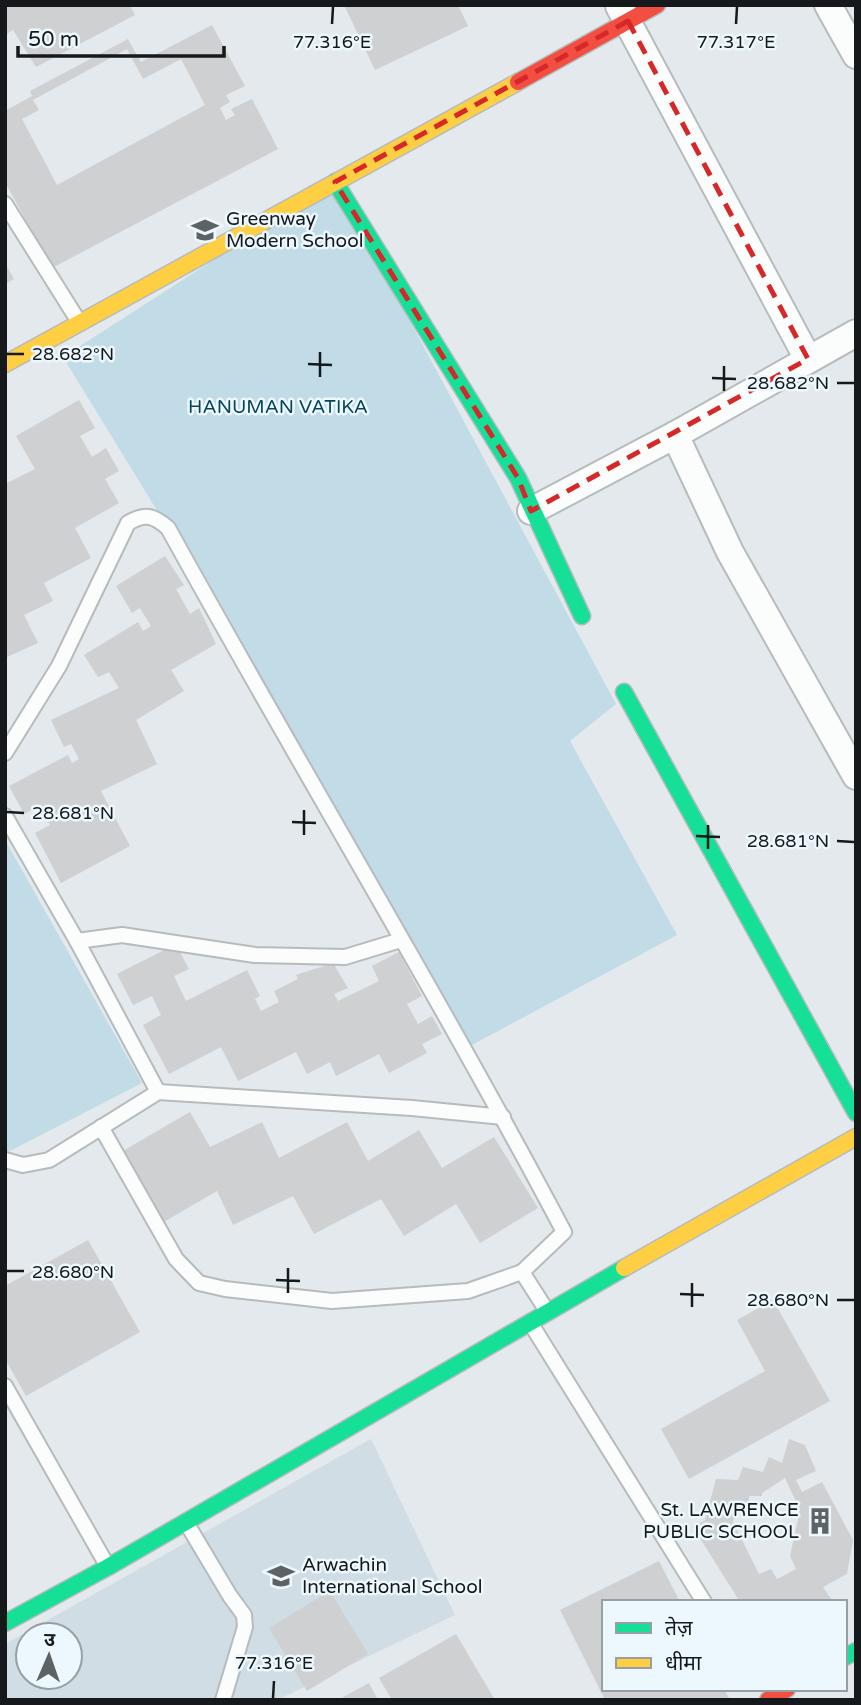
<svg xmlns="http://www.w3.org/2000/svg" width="861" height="1705" font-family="'Varela Round','Noto Sans Devanagari',sans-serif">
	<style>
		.built { fill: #d0dde4; fill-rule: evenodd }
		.green { fill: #c1dbe7 }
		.building { fill: #cfd0d1; fill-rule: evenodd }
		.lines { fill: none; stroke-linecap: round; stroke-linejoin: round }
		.lane-casing { stroke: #b6bbbd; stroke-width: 18 }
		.street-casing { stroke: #b6bbbd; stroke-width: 30 }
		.fast-casing { stroke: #b6bbbd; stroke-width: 19 }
		.slow-casing { stroke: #b6bbbd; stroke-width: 19 }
		.jam-casing { stroke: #b6bbbd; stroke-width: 19 }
		.lane { stroke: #fbfcfc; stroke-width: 14 }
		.street { stroke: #fbfcfc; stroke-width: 26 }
		.fast { stroke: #16e098; stroke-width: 16 }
		.slow { stroke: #ffcf43; stroke-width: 16 }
		.jam { stroke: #f24e42; stroke-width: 16 }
		.marked { fill: none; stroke: #d62828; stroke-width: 5; stroke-dasharray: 14 9; stroke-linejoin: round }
		.ticks { fill: none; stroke: #15191b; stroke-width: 2.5 }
		.labels { text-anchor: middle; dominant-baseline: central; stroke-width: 5; stroke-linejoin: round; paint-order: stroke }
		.poi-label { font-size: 19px; fill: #15191b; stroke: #ecf8fd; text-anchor: start }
		.park-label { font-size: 19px; fill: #08455b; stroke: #ecf8fd }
		.ticks-label { font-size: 18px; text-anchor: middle; fill: #15191b; stroke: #ecf8fd; stroke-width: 5; stroke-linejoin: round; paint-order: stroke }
	</style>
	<rect width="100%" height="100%" fill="#e3e9ec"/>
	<path class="built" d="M 371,1439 L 455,1615 L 277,1700 L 5,1700 L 5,1644 ZM 28,1635 L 70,1635 L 70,1677 L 28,1677 Z"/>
	<g class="green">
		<polygon points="335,182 616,704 570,741 677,935 470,1046 256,672 63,357"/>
		<polygon points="5,840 142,1083 6,1153 5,1153"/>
	</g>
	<g class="building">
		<polygon points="5,5 130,5 135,15 36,67 13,30 5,35"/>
		<polygon points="344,5 458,5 468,26 375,70"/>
		<path d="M 212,25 L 245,86 L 226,95 L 230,102 L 220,108 L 226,120 L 235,115 L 231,109 L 252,99 L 278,149 L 52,268 L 5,182 L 5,111 L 32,96 L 30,91 L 128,39 L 141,62 ZM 127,49 L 143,79 L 181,59 L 205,105 L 57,185 L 22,119 L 39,110 L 33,100 Z"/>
		<polygon points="5,263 14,279 5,284"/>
		<polygon points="79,400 95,428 80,436 92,457 106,448 119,471 105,479 119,503 75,528 91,558 44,583 53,601 24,615 38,643 5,658 5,484 35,469 16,436"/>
		<polygon points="165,556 184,585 176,589 190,614 199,608 216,644 171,670 184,691 136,720 157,764 101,791 130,846 61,883 35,833 50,825 40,806 24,814 9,786 68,755 72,763 79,759 71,744 64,747 51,720 119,688 109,672 98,677 84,655 138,622 143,631 151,626 140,608 132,613 116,586"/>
		<polygon points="176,944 189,969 174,976 186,1001 247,970 260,996 255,999 261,1011 279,1002 274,991 298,979 296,975 333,963 348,988 334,994 338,1001 379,981 372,966 399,952 422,996 407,1004 418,1024 432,1016 442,1034 422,1044 427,1053 389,1073 379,1054 336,1076 330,1062 307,1074 296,1052 238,1081 221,1047 169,1074 143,1025 161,1015 152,996 133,1005 117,974"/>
		<polygon points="190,1112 210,1147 262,1122 279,1158 347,1122 368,1161 419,1130 442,1168 494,1137 538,1208 480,1243 456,1204 404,1236 381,1199 314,1234 293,1196 233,1225 217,1191 162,1223 121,1152"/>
		<polygon points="88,1240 140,1332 26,1396 5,1359 5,1286"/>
		<polygon points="773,1300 830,1401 689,1479 661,1429 765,1371 737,1320"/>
		<path d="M 789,1439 L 805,1445 L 816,1471 L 796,1480 L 802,1492 L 822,1482 L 853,1540 L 847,1574 L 823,1587 L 833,1602 L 740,1602 L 693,1527 L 705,1520 L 716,1479 L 738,1480 L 743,1467 L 763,1472 L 769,1457 L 782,1463 ZM 785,1478 L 800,1510 L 790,1556 L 796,1569 L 777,1579 L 771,1569 L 759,1574 L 733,1522 L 737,1505 L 749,1504 L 749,1496 L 762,1496 L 762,1493 Z"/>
		<polygon points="659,1561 680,1602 604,1602 604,1689 724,1689 730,1700 605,1700 560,1610"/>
		<polygon points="330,1591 368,1654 307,1691 269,1628"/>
		<polygon points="456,1634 495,1700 392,1700 379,1678"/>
		<polygon points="369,1683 378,1700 338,1700"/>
	</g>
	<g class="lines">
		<defs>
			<g id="lane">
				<polyline points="5,204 79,322"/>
				<path d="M 5,753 L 59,666 L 128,523 C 145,513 153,515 168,528 C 298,764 438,994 564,1232 L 522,1272"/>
				<polyline points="5,816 77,941 158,1092 49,1160 23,1165 5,1160"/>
				<polyline points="77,941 122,935 255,955 345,957 401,940"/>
				<polyline points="158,1092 412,1108 503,1117"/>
				<polyline points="101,1127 176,1259 199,1283 225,1289 332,1301 468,1291 522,1272 547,1311"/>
				<polyline points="531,1324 704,1602"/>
				<polyline points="5,1386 108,1567"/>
				<polyline points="187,1524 230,1596 244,1615 245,1627 223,1700"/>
			</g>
			<g id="street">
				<polyline points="828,5 856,55"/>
				<polyline points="619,6 808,359"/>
				<polyline points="675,435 730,552 856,776"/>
				<polyline points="531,511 675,435 856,333"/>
			</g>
			<g id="fast">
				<polyline points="335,182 518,478 582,616"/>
				<polyline points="624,692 856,1113"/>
				<polyline points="5,1623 108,1567 624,1268"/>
				<polyline points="845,1657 856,1651"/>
			</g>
			<g id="slow">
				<polyline points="5,364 518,82"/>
				<polyline points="624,1268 856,1137"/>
			</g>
			<g id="jam">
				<polyline points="518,82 657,5"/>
				<polyline points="768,1700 787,1689"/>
			</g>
		</defs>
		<use href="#lane" class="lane-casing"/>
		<use href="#street" class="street-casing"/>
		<use href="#fast" class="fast-casing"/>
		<use href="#slow" class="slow-casing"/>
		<use href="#jam" class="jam-casing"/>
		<use href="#lane" class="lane"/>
		<use href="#street" class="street"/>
		<use href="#fast" class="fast"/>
		<use href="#slow" class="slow"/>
		<use href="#jam" class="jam"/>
	</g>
	<path class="marked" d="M 628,21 L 808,359 L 531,511 L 518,478 L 335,182 Z"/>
	<path class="ticks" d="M 332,24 L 333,7M 736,24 L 737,7M 7,354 L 24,354M 308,364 L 332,365M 320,377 L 320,352M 712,378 L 736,379M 837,383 L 854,383M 724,391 L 724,366M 7,812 L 24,813M 292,822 L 316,823M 304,835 L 304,810M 696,836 L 720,837M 837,841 L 854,842M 708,849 L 708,825M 7,1271 L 24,1271M 276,1280 L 300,1281M 288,1293 L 288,1268M 680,1294 L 704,1295M 837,1300 L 854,1300M 692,1307 L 692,1283M 273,1698 L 274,1681"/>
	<defs>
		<symbol id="school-bare" viewBox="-9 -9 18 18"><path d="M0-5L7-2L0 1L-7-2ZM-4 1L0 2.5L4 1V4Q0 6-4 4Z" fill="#5d6264" stroke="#ecf8fd" stroke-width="2.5" paint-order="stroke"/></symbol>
		<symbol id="building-bare" viewBox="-9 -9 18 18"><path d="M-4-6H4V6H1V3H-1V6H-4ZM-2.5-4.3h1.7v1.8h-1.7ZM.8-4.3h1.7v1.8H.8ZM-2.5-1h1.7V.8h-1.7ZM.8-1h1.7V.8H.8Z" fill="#5d6264" stroke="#ecf8fd" stroke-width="2.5" paint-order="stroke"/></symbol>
	</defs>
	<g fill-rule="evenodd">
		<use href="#school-bare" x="186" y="211" width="38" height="38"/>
		<use href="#building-bare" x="801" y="1502" width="38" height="38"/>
		<use href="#school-bare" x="262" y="1557" width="38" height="38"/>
	</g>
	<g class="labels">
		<g class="poi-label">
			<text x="226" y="219">Greenway<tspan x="226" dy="22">Modern School</tspan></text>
			<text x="799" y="1510" text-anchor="end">St. LAWRENCE<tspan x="799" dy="22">PUBLIC SCHOOL</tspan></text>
			<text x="302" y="1565">Arwachin<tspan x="302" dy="22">International School</tspan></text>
		</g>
		<g class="park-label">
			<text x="278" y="407">HANUMAN VATIKA</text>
		</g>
	</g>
	<g class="ticks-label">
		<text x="332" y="48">77.316°E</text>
		<text x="736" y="48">77.317°E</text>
		<text x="73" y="360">28.682°N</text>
		<text x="788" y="389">28.682°N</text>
		<text x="73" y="819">28.681°N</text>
		<text x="788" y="847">28.681°N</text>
		<text x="73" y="1278">28.680°N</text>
		<text x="788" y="1306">28.680°N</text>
		<text x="274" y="1669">77.316°E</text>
	</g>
	<rect width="861" height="1705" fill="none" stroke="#15191b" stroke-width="14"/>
	<rect x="602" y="1600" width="245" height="91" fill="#ecf8fd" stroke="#969fa3" stroke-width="2"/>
	<rect x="616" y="1623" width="35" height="10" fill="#16e098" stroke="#969fa3" stroke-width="2"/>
	<text x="665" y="1635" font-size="21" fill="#15191b">तेज़</text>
	<rect x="616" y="1658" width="35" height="10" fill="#ffcf43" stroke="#969fa3" stroke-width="2"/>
	<text x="665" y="1670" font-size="21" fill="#15191b">धीमा</text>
	<g transform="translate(49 1656) rotate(2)"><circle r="33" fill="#ecf8fd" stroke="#969fa3" stroke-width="2"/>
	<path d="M0-5L12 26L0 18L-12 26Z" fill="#5d6264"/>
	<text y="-10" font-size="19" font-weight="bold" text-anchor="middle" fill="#15191b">उ</text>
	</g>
	<path d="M18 46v10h206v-10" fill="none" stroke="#15191b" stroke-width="3.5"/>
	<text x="28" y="46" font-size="21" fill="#15191b" stroke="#ecf8fd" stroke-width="5" paint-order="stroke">50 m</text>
</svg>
